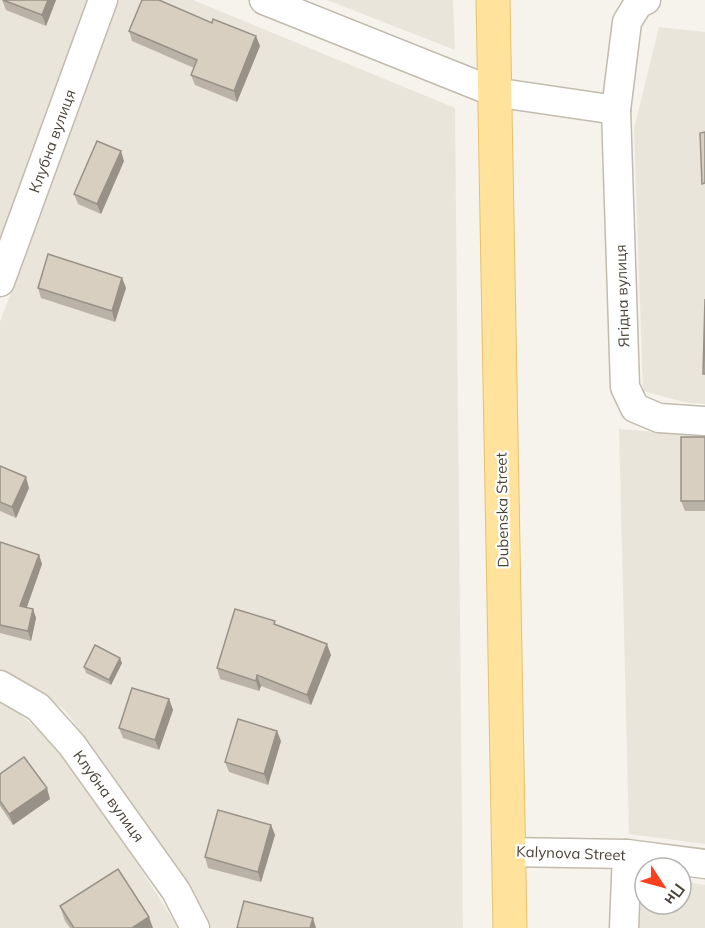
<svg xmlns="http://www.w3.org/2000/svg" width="705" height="928" font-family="Mulish,sans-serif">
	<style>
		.residential { fill: #eae5da }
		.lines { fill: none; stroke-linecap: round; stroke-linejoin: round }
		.minor-casing { stroke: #c2bbae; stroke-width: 31 }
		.major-casing { stroke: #e6c16a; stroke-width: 35 }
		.minor { stroke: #fff; stroke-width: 28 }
		.major { stroke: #ffe39c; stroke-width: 33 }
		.wall { fill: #bab2a6 }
		.shaded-wall { fill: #979187 }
		.building { fill: #d8cfc1; stroke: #979187; stroke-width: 1.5 }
		.labels { text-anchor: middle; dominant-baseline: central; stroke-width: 4.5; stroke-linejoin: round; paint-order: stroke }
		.street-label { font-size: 15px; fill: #4b4439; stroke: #fff }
	</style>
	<rect width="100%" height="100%" fill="#f6f3ec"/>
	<g class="residential">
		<polygon points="0,0 87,0 0,240"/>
		<polygon points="119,0 193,0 455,108 463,928 211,928 188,882 65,710 10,674 0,671 0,322"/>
		<polygon points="327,0 453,0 455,50"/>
		<polygon points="659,27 705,32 705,404 684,402 643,391 634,129"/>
		<polygon points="619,429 705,436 705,844 629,834"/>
		<polygon points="0,698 40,731 95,796 178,928 0,928"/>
		<polygon points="681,881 705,885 705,928 635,928 645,890 645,904 681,904"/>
	</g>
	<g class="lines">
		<defs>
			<g id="minor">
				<polyline points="264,0 494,92 616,110"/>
				<polyline points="646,0 638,4 627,22 616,110 625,387 635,408 659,418 705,421"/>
				<polyline points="0,282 103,0"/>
				<polyline points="0,685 38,707 72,745 176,891 195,928"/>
				<polyline points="508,852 627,854 705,864"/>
				<polyline points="624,928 627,854"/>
			</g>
			<polyline id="major" points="493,0 510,928"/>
		</defs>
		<use href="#minor" class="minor-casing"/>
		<use href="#major" class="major-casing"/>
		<use href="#minor" class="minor"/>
		<use href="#major" class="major"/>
	</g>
	<g class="wall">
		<polygon points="2,0 56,0 46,26 6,10"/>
		<polygon points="129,31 260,46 237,102 195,85 191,75 194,68 132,41"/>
		<polygon points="124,161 101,214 78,204 74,194"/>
		<polygon points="122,278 126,288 115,322 41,298 38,288"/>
		<polygon points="705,437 705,511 685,511 681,501"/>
		<polygon points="0,466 29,488 16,518 0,511"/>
		<polygon points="0,542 39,555 42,564 27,607 33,609 36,618 31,641 0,633"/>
		<polygon points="276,625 331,655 311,705 261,686 259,691 220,679 217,668"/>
		<polygon points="122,663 111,685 86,673 84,667"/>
		<polygon points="169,699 173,710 159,750 123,738 119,728"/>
		<polygon points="281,741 268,785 229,772 225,762"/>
		<polygon points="0,774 50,799 13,825 0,806"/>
		<polygon points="271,825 275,835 261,882 208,868 205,857"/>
		<polygon points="60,906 153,928 70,928 65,921"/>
	</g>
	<g class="shaded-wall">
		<polygon points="48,0 56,0 46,26 42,15"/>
		<polygon points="256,36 260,46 237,102 234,91"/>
		<polygon points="121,151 124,161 101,214 97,204"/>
		<polygon points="122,278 126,288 115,322 112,311"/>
		<polygon points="26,477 29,488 16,518 12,507"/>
		<polygon points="39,555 42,564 24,615 20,606"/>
		<polygon points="33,609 36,618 31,641 28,631"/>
		<polygon points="327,644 331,655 311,705 307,695"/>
		<polygon points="120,658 122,663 111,685 109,680"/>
		<polygon points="257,675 261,686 259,691 256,681"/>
		<polygon points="169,699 173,710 159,750 155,740"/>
		<polygon points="277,731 281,741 268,785 264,774"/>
		<polygon points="47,788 50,799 13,825 9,814"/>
		<polygon points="271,825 275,835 261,882 258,872"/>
		<polygon points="149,917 153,928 132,928"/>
		<polygon points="313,918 316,928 310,928"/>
	</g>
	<g class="building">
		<polygon points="3,0 48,0 42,15"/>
		<polygon points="142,0 159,0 212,23 213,19 256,36 234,91 191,75 197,60 129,31"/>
		<polygon points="705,132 705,183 702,184 700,133"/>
		<polygon points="97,141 121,151 97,204 74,194"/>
		<polygon points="48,254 122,278 112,311 38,288"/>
		<polygon points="705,299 705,374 703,374"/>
		<rect x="681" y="437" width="24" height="64"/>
		<polygon points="0,466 26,477 12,507 0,502"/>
		<polygon points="0,542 39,555 20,606 33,609 28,631 0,625"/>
		<polygon points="235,609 275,621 274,624 327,644 307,695 257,675 256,681 217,668"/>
		<polygon points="95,645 120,658 109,680 84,667"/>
		<polygon points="132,688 169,699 155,740 119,728"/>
		<polygon points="238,719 277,731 264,774 225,762"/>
		<polygon points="24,757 47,788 9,814 0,801 0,774"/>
		<polygon points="218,810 271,825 258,872 205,857"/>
		<polygon points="118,869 149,917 132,928 74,928 60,906"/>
		<polygon points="244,901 313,918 310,928 237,928"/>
	</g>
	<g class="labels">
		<g class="street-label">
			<text transform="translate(52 141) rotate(-70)">Клубна вулиця</text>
			<text transform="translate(622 296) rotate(-92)">Ягідна вулиця</text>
			<text transform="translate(502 510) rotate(-91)">Dubenska Street</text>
			<text transform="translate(109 796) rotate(54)">Клубна вулиця</text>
			<text transform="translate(571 853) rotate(2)">Kalynova Street</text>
		</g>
	</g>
	<g transform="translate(663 886) rotate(126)"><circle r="28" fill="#ffffff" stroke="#b7b4b0" stroke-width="1.5"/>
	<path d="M0-4.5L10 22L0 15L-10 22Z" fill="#fc3f1d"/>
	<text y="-9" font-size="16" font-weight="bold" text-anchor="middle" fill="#4b4439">Пн</text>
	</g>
</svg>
